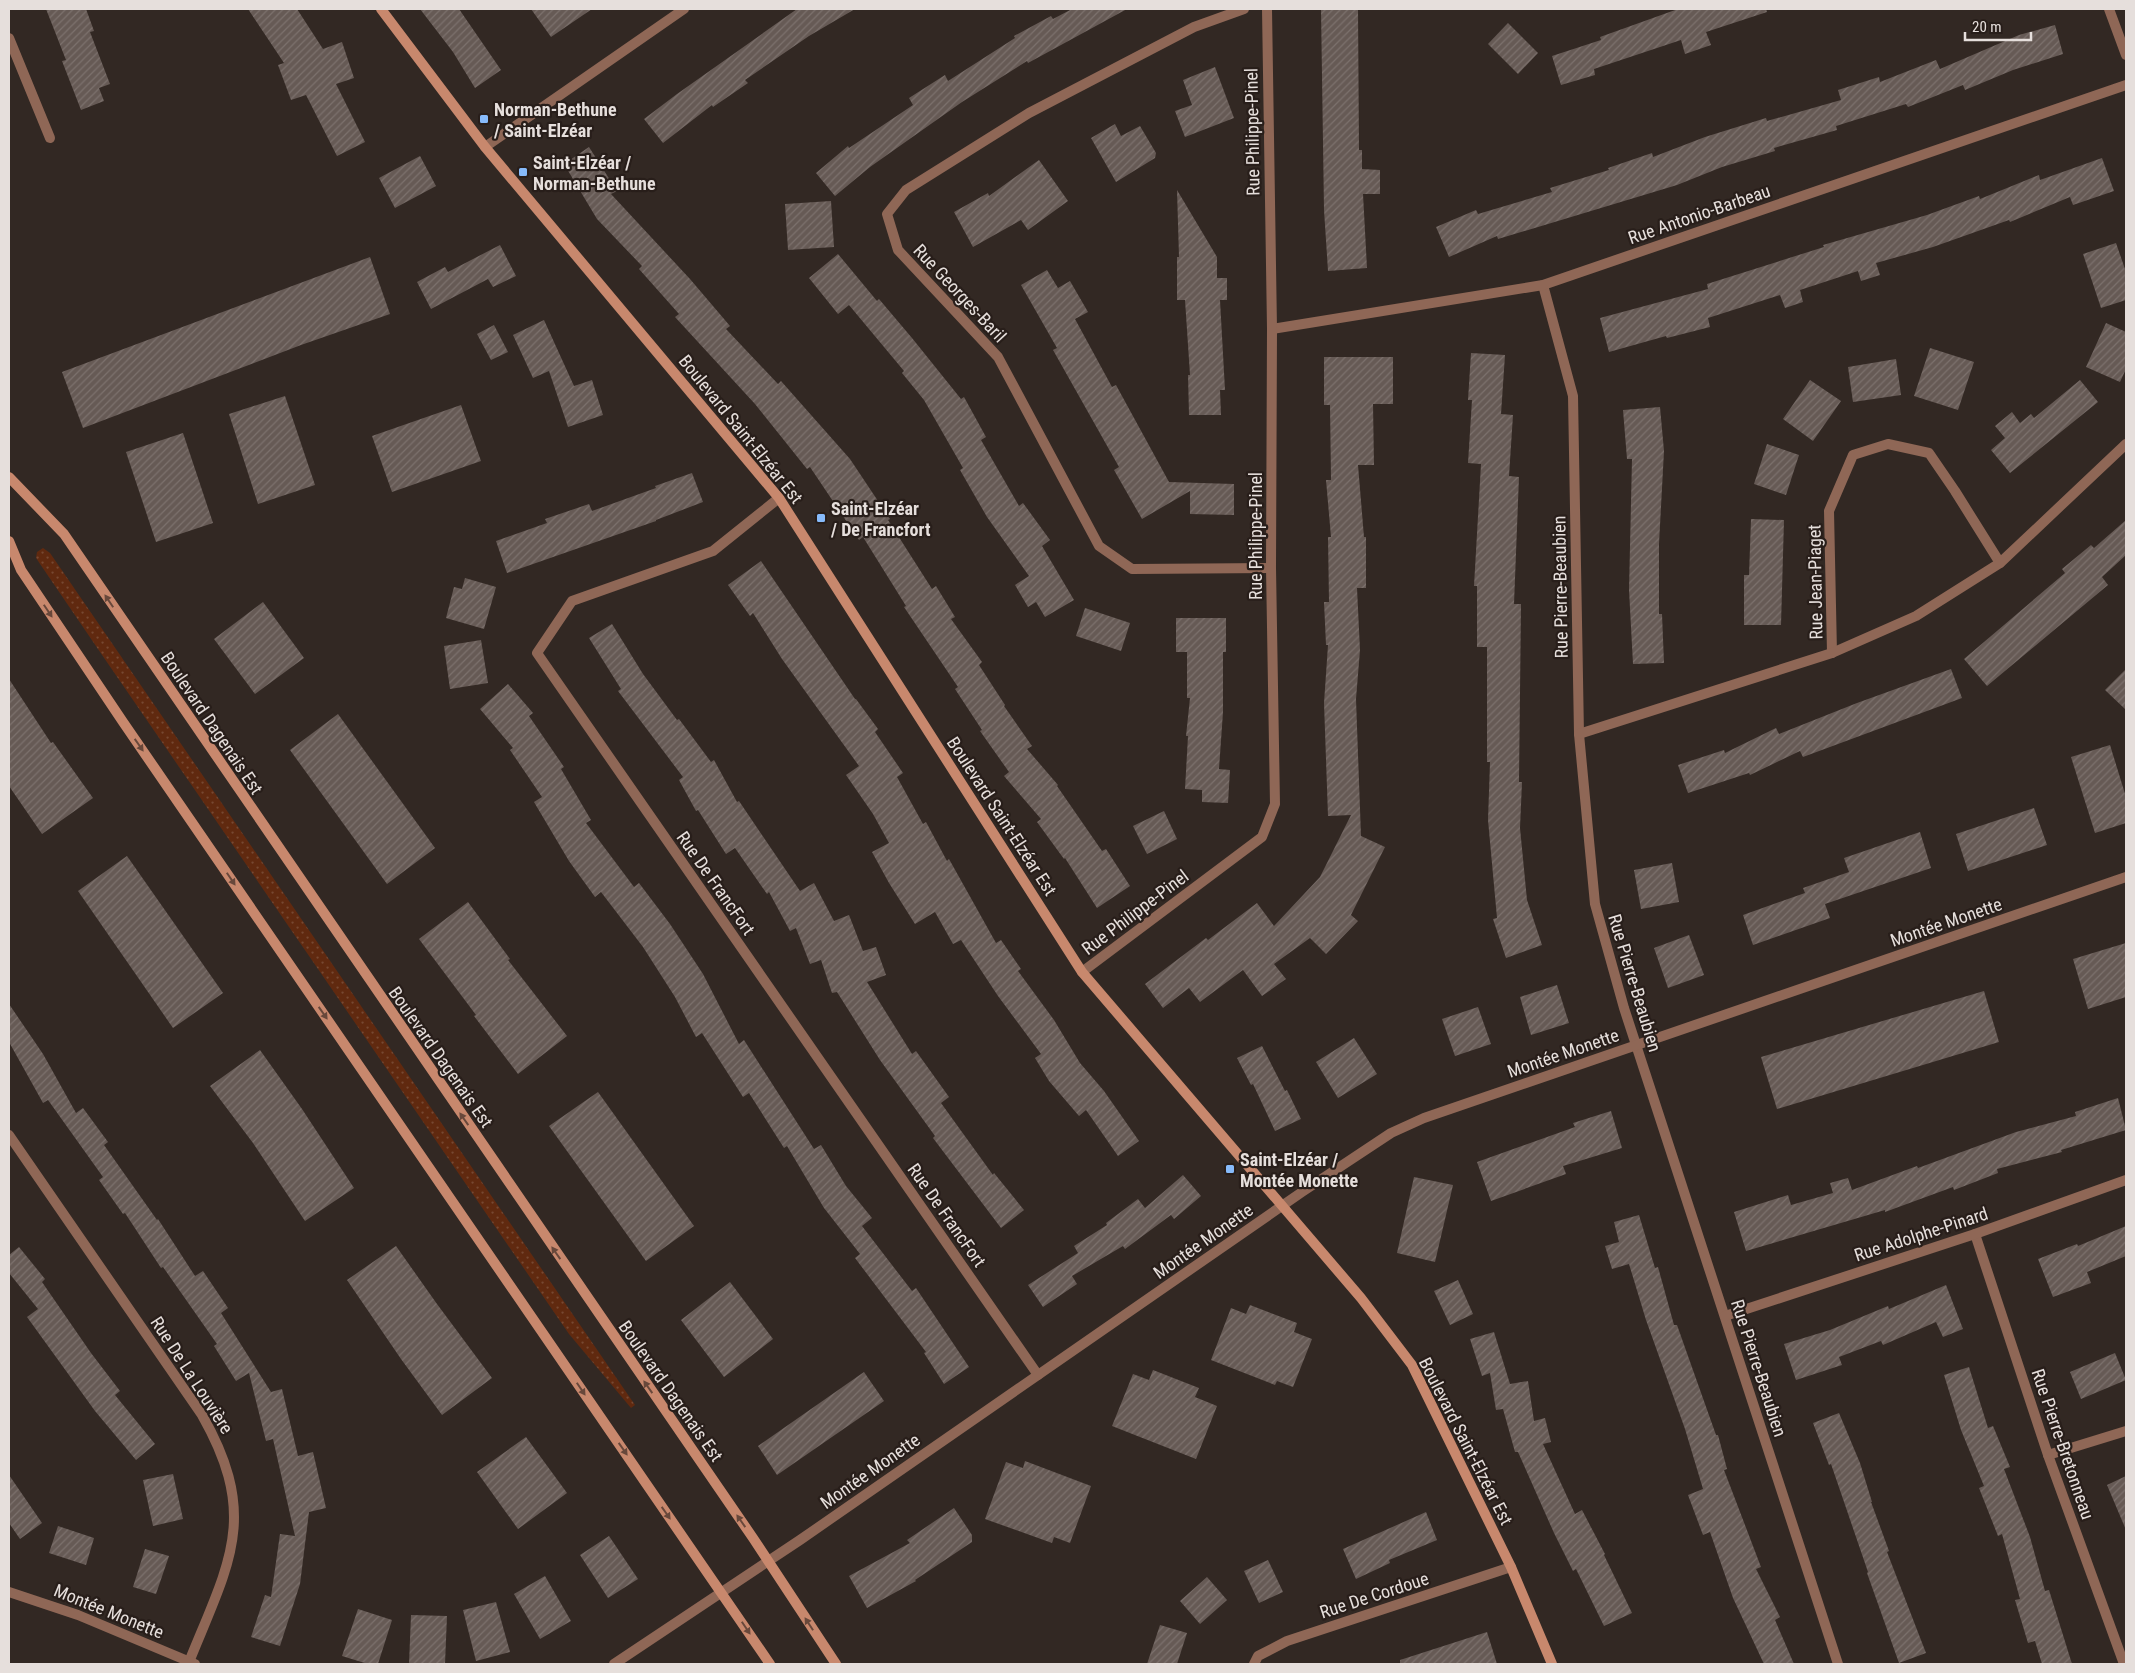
<svg xmlns="http://www.w3.org/2000/svg" width="2135" height="1673" font-family="'Roboto Condensed',sans-serif">
	<style>
		.grass { fill: url(#grass-dots) }
		.building { fill: url(#building-hatch) }
		.lines { fill: none; stroke-linecap: round; stroke-linejoin: round }
		.street { stroke: #8f6756; stroke-width: 10 }
		.secondary { stroke: #c8886d; stroke-width: 10 }
		.oneway { fill: #68483b }
		.poi-dot { fill: #87bbfb; stroke: #281e1a; stroke-width: 2 }
		.labels { text-anchor: middle; dominant-baseline: central; stroke-width: 4.5; stroke-linejoin: round; paint-order: stroke }
		.poi-label { font-size: 18px; font-weight: bold; fill: #e6dfdc; stroke: #281e1a; text-anchor: start }
		.street-label { font-size: 18px; fill: #e6dfdc; stroke: #281e1a }
	</style>
	<defs>
		<pattern id="grass-dots" width="8" height="8" patternUnits="userSpaceOnUse" patternTransform="scale(1.25)"><rect width="8" height="8" fill="#60290f"/><path d="M2 2h.1M6 6h.1" fill="none" stroke="#774831" stroke-width="1.8" stroke-linecap="round"/></pattern>
		<pattern id="building-hatch" width="6" height="6" patternUnits="userSpaceOnUse" patternTransform="scale(1.25)"><rect width="6" height="6" fill="#665a55"/><path d="M-1 1l2-2M0 6l6-6M5 7l2-2" fill="none" stroke="#7c716d"/></pattern>
	</defs>
	<rect width="100%" height="100%" fill="#322823"/>
	<polygon class="grass" points="43,548 50,553 635,1405 631,1408 569,1334 100,652 36,558 37,552"/>
	<g class="building">
		<polygon points="46,9 86,9 94,31 90,32 110,84 99,88 104,101 81,110 62,61 66,60"/>
		<polygon points="248,9 297,9 323,49 342,42 354,78 336,84 365,142 337,156 306,95 291,100 278,65 284,63"/>
		<polygon points="420,9 459,9 501,70 475,88 453,52"/>
		<polygon points="531,9 592,9 551,37"/>
		<polygon points="797,9 855,9 809,36 745,80 748,83 713,107 712,105 663,143 644,119 677,94"/>
		<polygon points="1072,9 1127,9 1028,63 1027,61 962,102 870,167 835,196 816,173 848,146 849,148 913,105 909,98 945,75 948,81 1015,38 1014,36 1051,16 1053,19"/>
		<polygon points="1321,9 1358,9 1359,150 1362,150 1362,169 1380,170 1380,194 1363,194 1367,268 1328,271 1324,210"/>
		<polygon points="1678,9 1766,9 1767,12 1706,32 1711,45 1685,54 1681,40 1594,69 1595,75 1561,85 1552,56 1601,40 1600,37"/>
		<polygon points="1508,23 1538,53 1518,74 1488,44"/>
		<polygon points="2055,25 2063,54 2013,70 1965,90 1963,85 1908,107 1906,104 1836,126 1837,130 1774,148 1775,151 1722,167 1677,185 1498,239 1497,236 1449,257 1436,227 1476,210 1478,214 1552,192 1550,188 1609,170 1608,168 1652,153 1653,157 1705,137 1766,118 1767,121 1841,100 1838,90 1879,77 1880,82 1936,60 1940,69 2019,35"/>
		<polygon points="1215,67 1234,118 1185,137 1175,111 1192,105 1183,80"/>
		<polygon points="1115,124 1121,136 1140,126 1156,153 1155,158 1116,182 1091,138"/>
		<polygon points="589,147 617,191 611,194 690,279 730,326 726,329 778,384 781,381 850,459 890,519 888,520 932,589 936,586 955,617 951,619 982,662 979,665 1005,705 1004,706 1032,746 1027,749 1058,785 1057,786 1102,851 1106,849 1130,886 1097,908 1065,858 1064,859 1037,822 1041,819 1004,776 1009,772 980,731 982,730 955,689 958,687 904,607 906,606 863,537 859,540 810,467 807,469 755,404 675,317 679,314 639,269 642,266 597,219 564,164"/>
		<polygon points="420,156 436,186 395,208 379,178"/>
		<polygon points="2102,158 2114,191 2073,205 2070,197 2010,222 2009,220 1933,247 1876,263 1880,275 1861,281 1858,271 1800,290 1803,302 1785,308 1780,295 1708,318 1710,327 1667,338 1666,336 1609,352 1600,318 1708,289 1707,284 1824,247 1823,245 1927,215 1979,196 1980,199 2039,175 2040,180"/>
		<polygon points="1039,160 1068,201 1028,230 1021,220 973,247 954,212 988,193 989,196"/>
		<polygon points="1177,190 1217,257 1217,278 1227,278 1227,300 1220,300 1225,390 1220,390 1221,415 1189,415 1188,375 1190,375 1185,300 1177,300 1177,257 1179,257"/>
		<polygon points="831,201 834,247 788,250 785,204"/>
		<polygon points="2116,243 2126,272 2126,300 2101,308 2083,254"/>
		<polygon points="500,245 516,276 493,287 488,279 431,309 417,282 445,267 448,272"/>
		<polygon points="838,254 877,301 879,299 912,338 961,399 964,397 986,437 981,440 1019,506 1023,503 1050,540 1042,546 1074,600 1045,617 1036,602 1028,607 1015,585 1029,576 987,517 960,470 963,468 924,400 902,373 904,371 849,305 838,314 809,278"/>
		<polygon points="370,257 390,314 301,345 83,428 62,372"/>
		<polygon points="1047,270 1058,288 1070,281 1088,312 1075,319 1112,387 1116,385 1169,482 1234,484 1234,515 1190,514 1190,491 1142,519 1114,470 1119,467 1053,350 1057,348 1021,285"/>
		<polygon points="544,320 574,386 592,380 603,415 568,427 549,371 533,378 513,335"/>
		<polygon points="2106,323 2126,332 2126,369 2120,382 2086,367"/>
		<polygon points="494,325 508,352 491,360 477,334"/>
		<polygon points="1930,348 1974,362 1958,410 1914,396"/>
		<polygon points="1471,353 1505,355 1501,414 1513,415 1509,476 1519,477 1514,604 1521,604 1519,782 1522,782 1520,828 1527,900 1542,945 1506,958 1493,919 1497,918 1488,820 1490,762 1487,762 1487,647 1477,647 1477,586 1474,586 1481,464 1468,463 1472,400 1468,400"/>
		<polygon points="1324,357 1393,357 1393,404 1373,404 1374,465 1358,465 1364,537 1366,537 1366,588 1357,588 1360,650 1356,699 1361,836 1385,847 1351,915 1358,921 1326,954 1310,938 1274,964 1286,979 1262,996 1243,970 1200,1002 1189,988 1163,1008 1145,984 1206,938 1208,940 1257,903 1274,926 1320,877 1351,815 1328,816 1324,703 1328,645 1326,645 1324,602 1329,602 1328,537 1331,537 1326,480 1331,480 1330,405 1324,405"/>
		<polygon points="1896,359 1901,395 1853,402 1848,367"/>
		<polygon points="1810,380 1841,401 1813,441 1783,419"/>
		<polygon points="2080,380 2098,402 2010,473 1991,450 2005,438 1995,426 2012,412 2020,423 2031,414 2034,418"/>
		<polygon points="285,396 315,485 258,504 229,414"/>
		<polygon points="461,405 481,461 392,492 372,436"/>
		<polygon points="1660,407 1664,451 1659,544 1659,614 1662,614 1664,663 1633,664 1629,590 1632,459 1627,459 1623,410"/>
		<polygon points="183,433 213,523 156,542 126,452"/>
		<polygon points="1767,444 1799,455 1786,495 1754,484"/>
		<polygon points="692,473 703,502 656,520 656,521 507,573 496,541 547,523 545,519 589,504 592,511 656,488 655,486"/>
		<polygon points="1751,519 1784,520 1781,625 1744,625 1744,575 1749,575"/>
		<polygon points="2126,520 2126,555 2102,577 2108,585 1987,686 1964,659 2065,573 2062,569 2091,545 2094,548"/>
		<polygon points="761,561 855,699 856,699 878,729 875,732 903,773 897,777 923,824 926,822 947,861 949,859 996,943 1001,940 1021,969 1018,971 1054,1020 1080,1063 1104,1091 1139,1141 1118,1156 1086,1110 1079,1116 1049,1081 1035,1058 1041,1054 998,996 961,940 953,944 935,912 915,924 889,883 872,852 889,843 873,814 846,775 859,766 782,659 753,613 750,616 728,585"/>
		<polygon points="465,578 496,587 484,629 446,618 454,587 462,589"/>
		<polygon points="263,602 304,658 255,694 214,639"/>
		<polygon points="1085,608 1130,623 1121,651 1076,636"/>
		<polygon points="1176,618 1226,618 1226,652 1223,652 1223,712 1219,769 1230,770 1228,803 1202,802 1202,790 1185,789 1188,736 1186,736 1190,698 1187,698 1187,652 1176,652"/>
		<polygon points="612,624 643,674 677,720 679,719 711,762 714,760 737,802 739,801 800,891 814,883 834,921 849,915 863,951 876,947 886,975 867,982 912,1054 916,1051 949,1097 941,1103 993,1175 994,1173 1024,1210 1001,1228 933,1138 935,1136 880,1060 837,992 832,993 821,960 810,964 796,928 790,931 769,892 767,894 735,848 726,854 698,810 696,811 679,780 683,777 618,691 621,689 589,638"/>
		<polygon points="481,640 488,683 450,689 444,646"/>
		<polygon points="1951,669 1962,698 1803,757 1800,751 1750,775 1749,773 1688,793 1678,765 1724,750 1725,753 1776,728 1779,734 1857,703"/>
		<polygon points="2126,669 2126,710 2105,690"/>
		<polygon points="9,679 51,743 53,742 93,798 42,834 9,786"/>
		<polygon points="508,684 533,713 529,716 564,767 561,769 591,820 586,823 634,887 639,883 670,924 703,974 739,1044 744,1040 814,1149 821,1145 846,1186 872,1218 862,1226 912,1291 916,1288 969,1367 944,1384 924,1353 926,1352 855,1258 860,1254 824,1208 787,1146 784,1148 749,1093 743,1097 702,1033 696,1037 675,997 643,947 601,892 595,897 569,861 534,802 542,797 510,750 513,748 480,709"/>
		<polygon points="338,714 435,848 387,884 290,750"/>
		<polygon points="2110,745 2126,797 2126,823 2095,833 2071,757"/>
		<polygon points="2034,808 2047,845 1968,871 1956,834"/>
		<polygon points="1164,811 1177,839 1147,854 1133,826"/>
		<polygon points="1920,832 1931,868 1825,904 1830,918 1753,945 1743,915 1805,893 1803,888 1849,872 1844,858"/>
		<polygon points="127,856 223,993 173,1028 78,891"/>
		<polygon points="1672,863 1679,902 1641,909 1634,870"/>
		<polygon points="468,902 510,959 508,960 567,1036 518,1074 474,1016 476,1015 419,939"/>
		<polygon points="1689,935 1704,975 1668,988 1654,948"/>
		<polygon points="2126,943 2126,997 2088,1009 2073,959"/>
		<polygon points="1557,985 1569,1023 1531,1035 1520,997"/>
		<polygon points="1984,991 1999,1042 1777,1109 1761,1057"/>
		<polygon points="9,1004 43,1054 76,1113 83,1108 108,1142 104,1145 157,1220 158,1219 195,1276 203,1271 228,1308 221,1313 271,1392 282,1389 298,1456 313,1452 326,1508 309,1512 300,1584 280,1646 251,1637 265,1595 271,1597 280,1534 295,1536 273,1439 266,1441 249,1373 236,1381 214,1346 217,1344 163,1267 161,1268 125,1213 123,1214 99,1180 103,1177 48,1100 43,1103 9,1042"/>
		<polygon points="1478,1007 1491,1044 1455,1056 1442,1019"/>
		<polygon points="1354,1038 1377,1074 1338,1098 1316,1062"/>
		<polygon points="1262,1046 1285,1091 1287,1090 1301,1119 1275,1131 1253,1084 1251,1085 1237,1058"/>
		<polygon points="260,1050 302,1109 354,1188 305,1221 253,1143 210,1086"/>
		<polygon points="598,1092 694,1226 646,1261 549,1126"/>
		<polygon points="2118,1098 2126,1130 2061,1150 2062,1152 1997,1169 1998,1173 1954,1190 1953,1187 1885,1212 1885,1210 1746,1251 1734,1212 1788,1195 1791,1205 1833,1193 1830,1183 1848,1178 1852,1190 1917,1166 1918,1168 2016,1132 2076,1116 2075,1112"/>
		<polygon points="1611,1111 1622,1148 1563,1166 1566,1174 1491,1201 1477,1162 1575,1127 1573,1123"/>
		<polygon points="1183,1175 1201,1196 1174,1219 1171,1215 1125,1249 1123,1246 1072,1276 1077,1284 1043,1307 1028,1285 1078,1253 1074,1246 1107,1225 1106,1223 1138,1199 1145,1208"/>
		<polygon points="1414,1177 1453,1185 1435,1262 1397,1253"/>
		<polygon points="1639,1215 1655,1268 1658,1267 1674,1325 1677,1325 1716,1435 1718,1435 1727,1469 1724,1470 1761,1567 1756,1569 1780,1617 1775,1620 1794,1664 1764,1664 1733,1598 1710,1532 1703,1535 1688,1495 1703,1489 1685,1429 1646,1320 1629,1264 1612,1269 1605,1246 1619,1242 1614,1222"/>
		<polygon points="2126,1226 2126,1256 2087,1272 2091,1283 2053,1297 2038,1259 2077,1244 2078,1246"/>
		<polygon points="396,1246 437,1304 492,1378 442,1415 401,1359 347,1280"/>
		<polygon points="19,1247 45,1279 42,1282 91,1353 120,1391 115,1395 155,1444 136,1460 95,1411 27,1317 38,1309 9,1273 9,1255"/>
		<polygon points="1458,1280 1473,1314 1450,1325 1434,1291"/>
		<polygon points="730,1282 773,1339 724,1377 681,1320"/>
		<polygon points="1946,1285 1963,1329 1943,1337 1936,1322 1883,1345 1881,1341 1839,1357 1842,1365 1796,1380 1784,1344 1830,1330 1888,1306 1889,1309"/>
		<polygon points="1250,1305 1297,1323 1294,1332 1312,1339 1293,1387 1277,1381 1275,1385 1211,1360 1231,1308 1246,1314"/>
		<polygon points="1494,1332 1510,1384 1528,1381 1534,1421 1545,1418 1551,1442 1543,1444 1575,1514 1582,1510 1605,1554 1604,1555 1632,1613 1604,1626 1576,1569 1573,1571 1554,1533 1518,1452 1515,1452 1503,1409 1496,1410 1490,1373 1482,1376 1470,1339"/>
		<polygon points="2115,1353 2126,1380 2081,1399 2070,1372"/>
		<polygon points="1969,1367 1988,1428 1993,1426 2010,1467 2004,1469 2030,1537 2045,1591 2049,1590 2072,1664 2042,1664 2035,1641 2028,1643 2015,1600 2020,1599 2002,1534 1998,1536 1979,1488 1984,1486 1961,1430 1944,1375"/>
		<polygon points="1153,1370 1199,1388 1195,1397 1217,1406 1196,1459 1112,1426 1133,1374 1149,1380"/>
		<polygon points="864,1372 884,1401 777,1475 758,1446"/>
		<polygon points="1839,1413 1860,1463 1872,1502 1871,1502 1889,1551 1887,1552 1926,1653 1899,1663 1867,1573 1868,1572 1831,1464 1829,1465 1813,1423"/>
		<polygon points="526,1437 567,1493 518,1529 477,1472"/>
		<polygon points="1025,1461 1091,1486 1070,1543 1054,1537 1052,1543 985,1519 1006,1462 1023,1468"/>
		<polygon points="173,1474 183,1519 153,1526 143,1480"/>
		<polygon points="9,1475 42,1523 20,1539 9,1523"/>
		<polygon points="2126,1476 2126,1530 2107,1485"/>
		<polygon points="954,1508 972,1535 972,1542 915,1580 916,1581 867,1608 849,1576 910,1543 907,1540"/>
		<polygon points="1426,1512 1437,1540 1389,1560 1390,1563 1356,1579 1343,1549"/>
		<polygon points="58,1526 94,1538 86,1565 49,1553"/>
		<polygon points="609,1536 638,1579 608,1598 580,1555"/>
		<polygon points="145,1549 169,1556 156,1594 133,1587"/>
		<polygon points="1268,1560 1283,1592 1259,1603 1244,1571"/>
		<polygon points="545,1576 571,1621 540,1639 514,1594"/>
		<polygon points="1207,1577 1227,1600 1200,1624 1180,1601"/>
		<polygon points="496,1602 510,1652 476,1661 463,1610"/>
		<polygon points="358,1609 392,1620 378,1664 368,1664 342,1656"/>
		<polygon points="411,1615 447,1616 445,1664 409,1664"/>
		<polygon points="1160,1625 1187,1633 1177,1664 1147,1664"/>
		<polygon points="1487,1632 1497,1664 1400,1664 1400,1660"/>
	</g>
	<g class="lines">
		<g class="street">
			<polyline points="1244,9 1194,27 1029,113 906,190 887,214 898,250 998,357 1099,546 1132,569 1271,568"/>
			<polyline points="2109,9 2126,55"/>
			<polyline points="9,38 50,138"/>
			<polyline points="485,147 684,9"/>
			<polyline points="1543,285 1573,396 1579,734 1595,904 1624,1008 1838,1664"/>
			<polyline points="1272,329 1543,285 2126,85"/>
			<polyline points="779,498 713,551 572,601 537,653 1038,1375"/>
			<polyline points="1832,653 1829,511 1853,455 1888,444 1929,453 1955,491 2000,563"/>
			<polyline points="1579,734 1832,653 1916,616 2000,563 2126,444"/>
			<polyline points="1082,972 1262,837 1275,804 1271,568 1272,329 1267,9"/>
			<path d="M 9,1135 L 202,1415 C 260,1517 229,1563 189,1662"/>
			<polyline points="1975,1234 2048,1455 2124,1664"/>
			<polyline points="1725,1316 1975,1234 2126,1180"/>
			<polyline points="2048,1455 2126,1431"/>
			<polyline points="9,1592 78,1615 195,1664"/>
			<polyline points="614,1664 800,1540 1302,1192 1391,1133 1424,1118 2126,877"/>
			<polyline points="1254,1664 1258,1656 1287,1641 1511,1567"/>
		</g>
		<g class="secondary">
			<polyline points="381,9 485,147 779,498 1082,972 1361,1298 1412,1365 1511,1567 1552,1664"/>
			<polyline points="9,477 64,534 753,1538 836,1664"/>
			<polyline points="9,541 21,570 123,722 770,1664"/>
		</g>
	</g>
	<defs><path id="oneway-solid" d="M-6-.8H1V-3.2L6.5 0L1 3.2V.8H-6Z" transform="scale(1.25)"/></defs>
	<g class="oneway">
		<use href="#oneway-solid" transform="translate(109 601) rotate(-124)"/>
		<use href="#oneway-solid" transform="translate(48 611) rotate(56)"/>
		<use href="#oneway-solid" transform="translate(139 745) rotate(55)"/>
		<use href="#oneway-solid" transform="translate(231 879) rotate(56)"/>
		<use href="#oneway-solid" transform="translate(323 1013) rotate(55)"/>
		<use href="#oneway-solid" transform="translate(464 1119) rotate(-125)"/>
		<use href="#oneway-solid" transform="translate(556 1253) rotate(-125)"/>
		<use href="#oneway-solid" transform="translate(648 1387) rotate(-125)"/>
		<use href="#oneway-solid" transform="translate(581 1389) rotate(56)"/>
		<use href="#oneway-solid" transform="translate(623 1449) rotate(55)"/>
		<use href="#oneway-solid" transform="translate(666 1513) rotate(55)"/>
		<use href="#oneway-solid" transform="translate(741 1521) rotate(-125)"/>
		<use href="#oneway-solid" transform="translate(809 1624) rotate(-123)"/>
		<use href="#oneway-solid" transform="translate(746 1628) rotate(56)"/>
	</g>
	<g class="poi-dot">
		<rect x="479" y="114" width="10" height="10" rx="2.5"/>
		<rect x="518" y="167" width="10" height="10" rx="2.5"/>
		<rect x="816" y="513" width="10" height="10" rx="2.5"/>
		<rect x="1225" y="1164" width="10" height="10" rx="2.5"/>
	</g>
	<g class="labels">
		<g class="poi-label">
			<text x="494" y="109">Norman-Bethune<tspan x="494" dy="21">/ Saint-Elzéar</tspan></text>
			<text x="533" y="162">Saint-Elzéar /<tspan x="533" dy="21">Norman-Bethune</tspan></text>
			<text x="831" y="508">Saint-Elzéar<tspan x="831" dy="21">/ De Francfort</tspan></text>
			<text x="1240" y="1159">Saint-Elzéar /<tspan x="1240" dy="21">Montée Monette</tspan></text>
		</g>
		<g class="street-label">
			<text transform="translate(1252 132) rotate(-91)">Rue Philippe-Pinel</text>
			<text transform="translate(1699 214) rotate(-19)">Rue Antonio-Barbeau</text>
			<text transform="translate(960 293) rotate(47)">Rue Georges-Baril</text>
			<text transform="translate(741 429) rotate(51)">Boulevard Saint-Elzéar Est</text>
			<text transform="translate(1255 536) rotate(-90)">Rue Philippe-Pinel</text>
			<text transform="translate(1815 582) rotate(-91)">Rue Jean-Piaget</text>
			<text transform="translate(1560 587) rotate(-91)">Rue Pierre-Beaubien</text>
			<text transform="translate(212 723) rotate(56)">Boulevard Dagenais Est</text>
			<text transform="translate(1002 816) rotate(57)">Boulevard Saint-Elzéar Est</text>
			<text transform="translate(716 883) rotate(55)">Rue De FrancFort</text>
			<text transform="translate(1135 912) rotate(-37)">Rue Philippe-Pinel</text>
			<text transform="translate(1946 922) rotate(-19)">Montée Monette</text>
			<text transform="translate(1635 983) rotate(73)">Rue Pierre-Beaubien</text>
			<text transform="translate(1563 1053) rotate(-19)">Montée Monette</text>
			<text transform="translate(441 1057) rotate(55)">Boulevard Dagenais Est</text>
			<text transform="translate(947 1215) rotate(55)">Rue De FrancFort</text>
			<text transform="translate(1921 1234) rotate(-18)">Rue Adolphe-Pinard</text>
			<text transform="translate(1203 1241) rotate(-35)">Montée Monette</text>
			<text transform="translate(1759 1368) rotate(72)">Rue Pierre-Beaubien</text>
			<text transform="translate(192 1375) rotate(57)">Rue De La Louvière</text>
			<text transform="translate(671 1391) rotate(55)">Boulevard Dagenais Est</text>
			<text transform="translate(1466 1441) rotate(63)">Boulevard Saint-Elzéar Est</text>
			<text transform="translate(2063 1444) rotate(71)">Rue Pierre-Bretonneau</text>
			<text transform="translate(870 1471) rotate(-35)">Montée Monette</text>
			<text transform="translate(1374 1595) rotate(-18)">Rue De Cordoue</text>
			<text transform="translate(109 1611) rotate(22)">Montée Monette</text>
		</g>
	</g>
	<rect width="2135" height="1673" fill="none" stroke="#e6dfdc" stroke-width="20"/>
	<path d="M1965 32v8h66v-8" fill="none" stroke="#e6dfdc" stroke-width="2.5"/>
	<text x="1972" y="32" font-size="15" fill="#e6dfdc" stroke="#281e1a" stroke-width="4" paint-order="stroke">20 m</text>
</svg>
